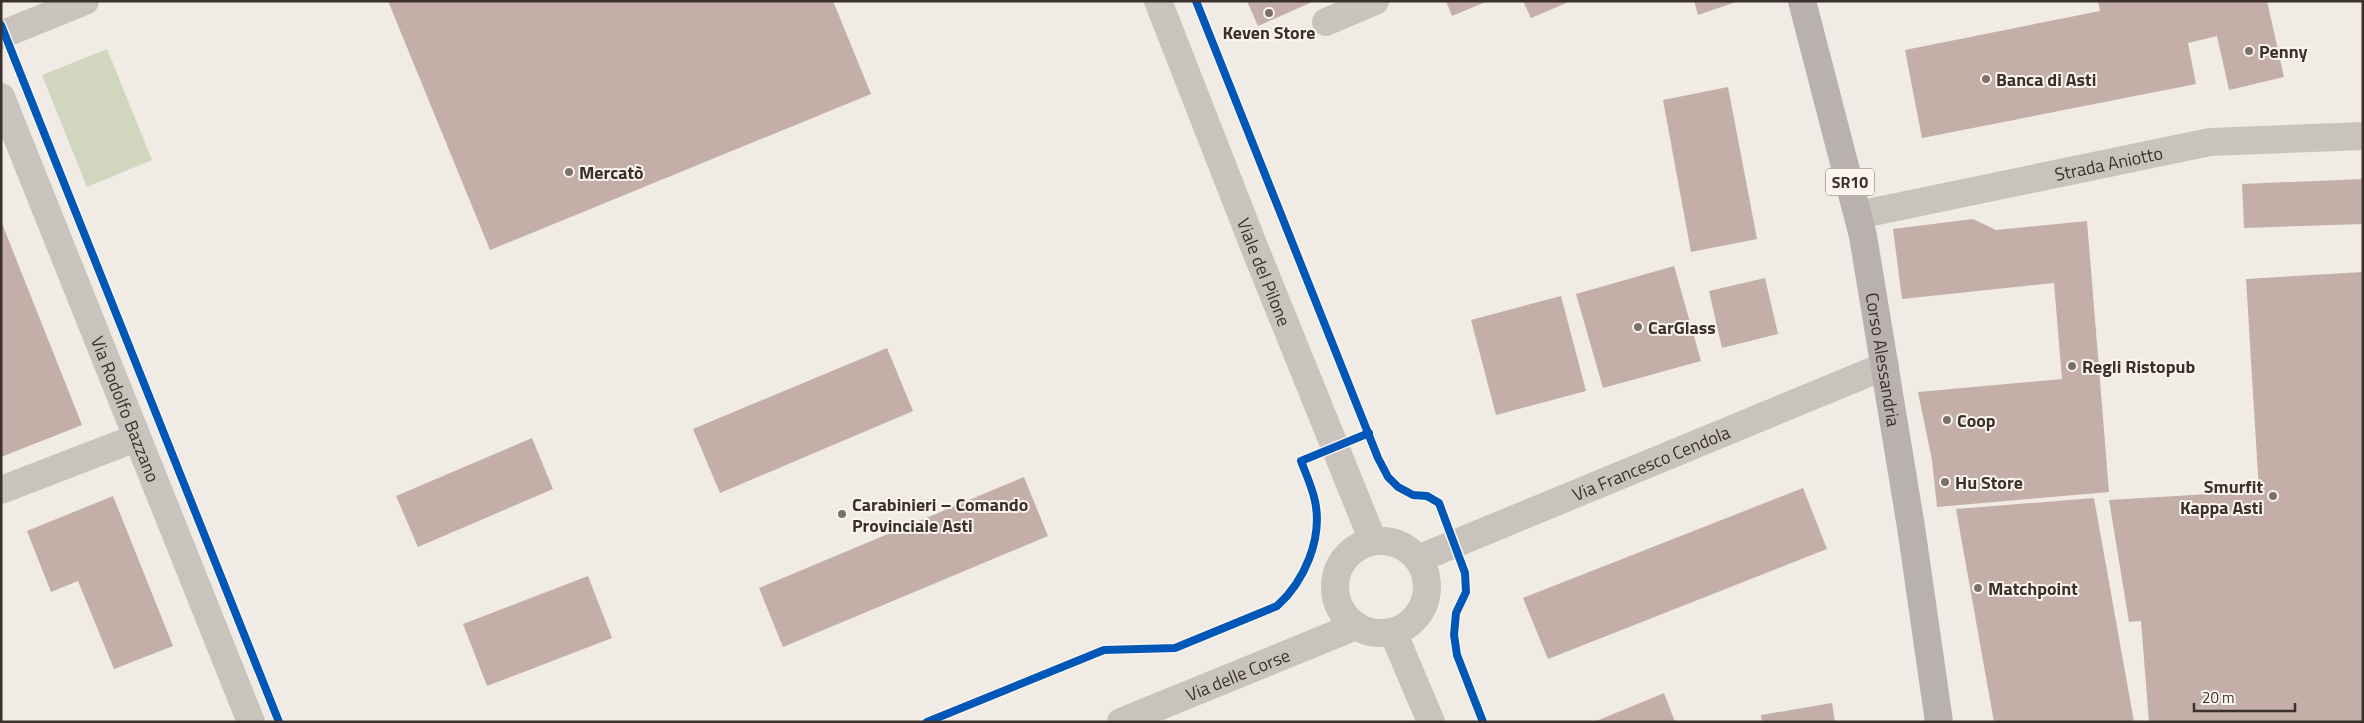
<svg xmlns="http://www.w3.org/2000/svg" width="2364" height="723" font-family="'Titillium Web',sans-serif">
	<style>
		.green { fill: #d1d6bf }
		.building { fill: #c3afa7 }
		.lines { fill: none; stroke-linecap: round; stroke-linejoin: round }
		.minor { stroke: #c9c3be; stroke-width: 28 }
		.major { stroke: #b8b1ad; stroke-width: 28 }
		.cycleway-casing { stroke: #fbf5ee; stroke-width: 11 }
		.cycleway { stroke: #0057b8; stroke-width: 8 }
		.poi-dot { fill: #7a716c; stroke: #fbf5ee; stroke-width: 2 }
		.labels { text-anchor: middle; dominant-baseline: central; stroke-width: 4; stroke-linejoin: round; paint-order: stroke }
		.shield { fill: #fbf5ee; stroke: #756b66; stroke-width: 1 }
		.shield-label { font-size: 16px; font-weight: bold; fill: #3b302b }
		.poi-label { font-size: 18px; font-weight: bold; fill: #3b302b; stroke: #fbf5ee; text-anchor: start }
		.street-label { font-size: 18px; fill: #3b302b; stroke: #fbf5ee }
	</style>
	<rect width="100%" height="100%" fill="#f0ebe5"/>
	<polygon class="green" points="107,49 152,160 87,187 42,75"/>
	<g class="building">
		<polygon points="388,1 833,1 871,94 490,250"/>
		<polygon points="1247,1 1314,1 1258,26"/>
		<polygon points="1446,1 1488,1 1452,16"/>
		<polygon points="1523,1 1571,1 1531,18"/>
		<polygon points="1694,1 1736,1 1736,2 1698,15"/>
		<polygon points="2098,1 2267,1 2284,77 2229,90 2217,36 2188,43 2196,84 1922,138 1905,50 2100,11"/>
		<polygon points="1728,87 1757,239 1691,252 1663,100"/>
		<polygon points="2363,179 2363,224 2244,228 2242,184"/>
		<polygon points="1973,219 1996,230 2087,221 2109,492 1937,507 1932,460 1918,392 2062,379 2054,283 1902,299 1893,229"/>
		<polygon points="1,221 82,425 1,457"/>
		<polygon points="1674,266 1701,361 1603,388 1576,294"/>
		<polygon points="2363,272 2363,722 2149,722 2141,621 2129,622 2109,500 2259,491 2246,279"/>
		<polygon points="1765,278 1778,334 1722,348 1709,291"/>
		<polygon points="1561,296 1586,391 1496,415 1471,320"/>
		<polygon points="887,348 913,411 720,493 693,429"/>
		<polygon points="532,438 553,489 418,547 396,496"/>
		<polygon points="1024,477 1048,536 783,647 759,588"/>
		<polygon points="1803,488 1827,549 1548,659 1523,598"/>
		<polygon points="113,496 173,646 114,669 78,581 51,592 27,531"/>
		<polygon points="2094,498 2134,722 1994,722 1956,509"/>
		<polygon points="588,576 612,638 487,686 463,624"/>
		<polygon points="1664,693 1675,722 1594,722"/>
		<polygon points="1832,703 1835,722 1762,722 1761,715"/>
	</g>
	<g class="lines">
		<g class="minor">
			<path id="s1" d="M 1158,1 L 1255,249 L 1373,541"/>
			<polyline points="1326,22 1375,1"/>
			<polyline points="1,35 85,1"/>
			<path id="s2" d="M 1,97 L 251,722"/>
			<path id="s3" d="M 1858,215 L 2210,142 L 2363,136"/>
			<polyline points="1,490 136,438"/>
			<circle cx="1381" cy="587" r="46"/>
			<path id="s4" d="M 1418,559 L 1885,366"/>
			<polyline points="1393,632 1431,722"/>
			<path id="s5" d="M 1121,722 L 1356,626"/>
		</g>
		<path class="major" id="s6" d="M 1802,1 L 1863,236 L 1911,527 L 1939,722"/>
		<defs>
			<g id="cycleway">
				<polyline points="1196,1 1378,458 1388,477 1398,487 1413,495 1427,496 1439,503 1465,573 1466,592 1456,613 1454,635 1457,655 1483,722"/>
				<polyline points="1,25 279,722"/>
				<path d="M 927,722 L 1104,650 L 1175,648 L 1277,606 C 1304,582 1323,539 1315,501 C 1312,487 1306,474 1301,461 L 1369,433"/>
			</g>
		</defs>
		<use href="#cycleway" class="cycleway-casing"/>
		<use href="#cycleway" class="cycleway"/>
	</g>
	<g class="poi-dot">
		<circle cx="1269" cy="13" r="5"/>
		<circle cx="2249" cy="51" r="5"/>
		<circle cx="1986" cy="79" r="5"/>
		<circle cx="569" cy="172" r="5"/>
		<circle cx="1638" cy="327" r="5"/>
		<circle cx="2072" cy="366" r="5"/>
		<circle cx="1947" cy="420" r="5"/>
		<circle cx="1945" cy="482" r="5"/>
		<circle cx="2273" cy="496" r="5"/>
		<circle cx="842" cy="514" r="5"/>
		<circle cx="1978" cy="588" r="5"/>
	</g>
	<g class="labels">
		<rect class="shield" x="1826" y="168.5" width="48" height="27" rx="4"/>
		<g class="shield-label">
			<text x="1850" y="182">SR10</text>
		</g>
		<g class="poi-label">
			<text x="1269" y="32" text-anchor="middle">Keven Store</text>
			<text x="2259" y="51">Penny</text>
			<text x="1996" y="79">Banca di Asti</text>
			<text x="579" y="172">Mercatò</text>
			<text x="1648" y="327">CarGlass</text>
			<text x="2082" y="366">Regli Ristopub</text>
			<text x="1957" y="420">Coop</text>
			<text x="1955" y="482">Hu Store</text>
			<text x="2263" y="486" text-anchor="end">Smurfit<tspan x="2263" dy="21">Kappa Asti</tspan></text>
			<text x="852" y="504">Carabinieri – Comando<tspan x="852" dy="21">Provinciale Asti</tspan></text>
			<text x="1988" y="588">Matchpoint</text>
		</g>
		<g class="street-label">
			<text stroke="none"><textPath href="#s3" startOffset="256">Strada Aniotto</textPath></text>
			<text stroke="none"><textPath href="#s1" startOffset="291">Viale del Pilone</textPath></text>
			<text stroke="none"><textPath href="#s6" startOffset="368">Corso Alessandria</textPath></text>
			<text stroke="none"><textPath href="#s2" startOffset="336">Via Rodolfo Bazzano</textPath></text>
			<text stroke="none"><textPath href="#s4" startOffset="252">Via Francesco Cendola</textPath></text>
			<text stroke="none"><textPath href="#s5" startOffset="126">Via delle Corse</textPath></text>
		</g>
	</g>
	<rect width="2364" height="723" fill="none" stroke="#3b302b" stroke-width="5"/>
	<path d="M2194 703v8h101v-8" fill="none" stroke="#3b302b" stroke-width="2.5"/>
	<text x="2202" y="703" font-size="15" fill="#3b302b" stroke="#fbf5ee" stroke-width="4" paint-order="stroke">20 m</text>
</svg>
